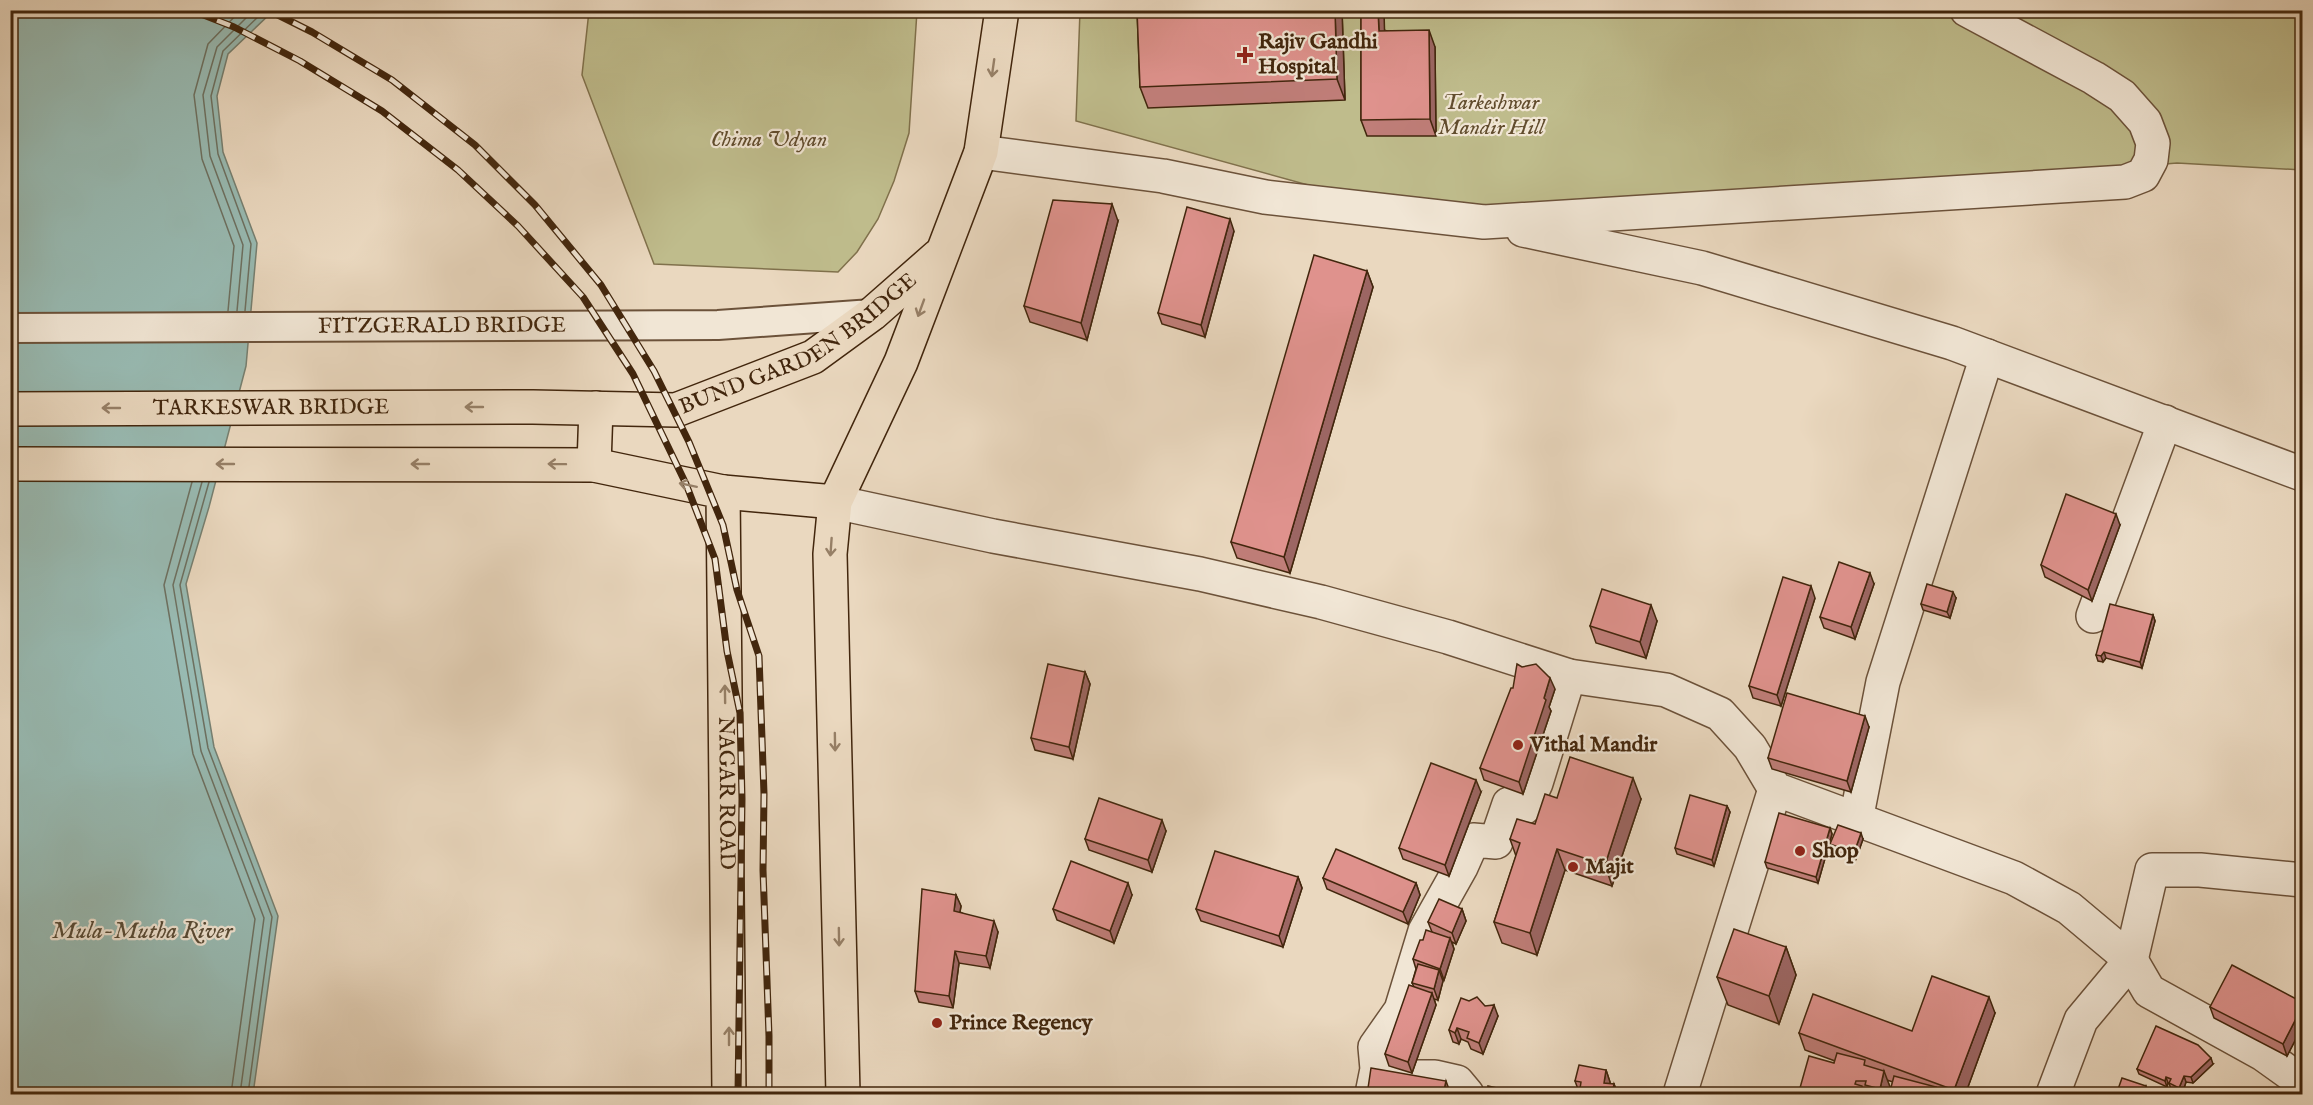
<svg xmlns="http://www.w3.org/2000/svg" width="2313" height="1105" font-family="'IM FELL English',serif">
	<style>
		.green { fill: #bfbc8c; stroke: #80714c; stroke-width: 1.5 }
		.water { fill: #98bab2; stroke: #767f70; stroke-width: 1.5 }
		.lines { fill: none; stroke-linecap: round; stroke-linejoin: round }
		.shore { stroke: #6d7060; stroke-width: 1.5 }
		.pedestrian-casing { stroke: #6c523a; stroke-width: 32 }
		.minor-casing { stroke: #6c523a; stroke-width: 36 }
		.trunk-casing { stroke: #42260d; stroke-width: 36 }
		.pedestrian { stroke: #f1e6d5; stroke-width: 28 }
		.minor { stroke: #f1e6d5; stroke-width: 33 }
		.trunk { stroke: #ead8bf; stroke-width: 33 }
		.rail-casing { stroke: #42260d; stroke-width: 7 }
		.rail { stroke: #f1e6d5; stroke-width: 4.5; stroke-dasharray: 14; stroke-linecap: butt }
		.wall { fill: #c07e79; stroke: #42260d; stroke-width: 1.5; fill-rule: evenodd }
		.shaded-wall { fill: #9c6663; stroke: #42260d; stroke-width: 1.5 }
		.building { fill: #df928d; stroke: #42260d; stroke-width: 1.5 }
		.oneway { stroke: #967f66 }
		.poi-dot { fill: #8f2418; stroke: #f1e6d5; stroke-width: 2 }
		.labels { text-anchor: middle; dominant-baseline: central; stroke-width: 4.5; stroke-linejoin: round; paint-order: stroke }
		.poi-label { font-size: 22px; font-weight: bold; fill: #42260d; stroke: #f1e6d5; text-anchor: start }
		.park-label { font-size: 22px; font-style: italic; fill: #614c2d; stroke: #f1e6d5 }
		.street-label { font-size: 22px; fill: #42260d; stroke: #f1e6d5 }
		.water-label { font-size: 24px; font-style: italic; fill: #584b36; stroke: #f1e6d5 }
	</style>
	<rect width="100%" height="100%" fill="#ead8bf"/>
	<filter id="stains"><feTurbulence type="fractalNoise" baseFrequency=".00333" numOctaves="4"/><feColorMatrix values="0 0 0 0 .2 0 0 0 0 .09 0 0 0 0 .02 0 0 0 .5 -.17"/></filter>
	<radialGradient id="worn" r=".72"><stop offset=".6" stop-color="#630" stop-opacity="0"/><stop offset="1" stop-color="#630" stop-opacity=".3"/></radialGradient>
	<g class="green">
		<polygon points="589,11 917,11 909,133 894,181 878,219 857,252 838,272 654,264 582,75"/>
		<polygon points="1080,11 2302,11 2302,170 2177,163 1484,222 1308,185 1076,121"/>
	</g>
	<polygon class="water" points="10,11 273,11 228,54 217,96 223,152 257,243 246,366 209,507 186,584 214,747 278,916 253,1094 11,1094"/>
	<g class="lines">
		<g class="shore">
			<polyline points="228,311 234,246 202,159 194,95 208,44 241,10"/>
			<polyline points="237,311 243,245 210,156 203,95 217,47 254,10"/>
			<polyline points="245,311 251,244 218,154 211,96 223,51 265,10"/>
			<polyline points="192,482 164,585 193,754 255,919 231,1094"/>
			<polyline points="202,482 173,585 201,751 264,918 240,1094"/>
			<polyline points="209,482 180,585 208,748 272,917 248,1094"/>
		</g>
		<defs>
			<g id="pedestrian">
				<path id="s1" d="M 10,328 L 718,325 L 872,314"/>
			</g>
			<g id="minor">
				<polyline points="981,152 1163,176 1265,197 1484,222 2125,182 2143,175 2151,160 2153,143 2145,122 2122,96 2094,78 1967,10"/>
				<polyline points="1523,230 1702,268 1952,343 2302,474"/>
				<polyline points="835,502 993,536 1200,574 1321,602 1448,637 1569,676 1666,690 1720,714 1750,747 1775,789 2014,878 2069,908 2131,960 2149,991 2263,1054 2302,1082"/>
				<polyline points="2093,616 2165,422"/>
				<polyline points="1856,820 1883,682 1987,356"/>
				<polyline points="1378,1069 1393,1077 1435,1077 1457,1082 1467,1094"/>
				<polyline points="1372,1094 1377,1069 1375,1047 1401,1010 1425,931 1461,867 1473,840 1496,842 1509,804 1525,807 1536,783 1569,676"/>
				<polyline points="1680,1094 1775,789"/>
				<polyline points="2053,1094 2081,1020 2131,960 2152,870 2200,870 2302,880"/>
			</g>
			<g id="trunk">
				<path id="s2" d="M 10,409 L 533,407 L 676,410 L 813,357 L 872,314 L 938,256"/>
				<path id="s3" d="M 10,464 L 594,465 L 723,492 L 729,1094"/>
				<polyline points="594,465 596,408"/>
				<polyline points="723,492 835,502"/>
				<polyline points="843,1094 830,554 835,502 901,362 981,152 1002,10"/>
			</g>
		</defs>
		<use href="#pedestrian" class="pedestrian-casing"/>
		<use href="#minor" class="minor-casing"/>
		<use href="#trunk" class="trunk-casing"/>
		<use href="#pedestrian" class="pedestrian"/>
		<use href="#minor" class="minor"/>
		<use href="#trunk" class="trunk"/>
		<defs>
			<g id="rail">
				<polyline points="191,10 234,27 300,61 382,111 458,170 518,226 583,297 633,374 686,484 715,559 727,651 740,713 742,799 738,1094"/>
				<polyline points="268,10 312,32 392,80 475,145 535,205 601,285 654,371 689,442 723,525 737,590 759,656 764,794 763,870 769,1036 769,1094"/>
			</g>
		</defs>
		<use href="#rail" class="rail-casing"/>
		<use href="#rail" class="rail"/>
	</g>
	<g class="wall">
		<polygon points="1137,10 1342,10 1345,100 1148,108 1140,87"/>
		<polygon points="1361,10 1387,10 1384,12 1384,30 1435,47 1436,136 1367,136 1361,120"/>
		<polygon points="1118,221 1087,340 1030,322 1024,306"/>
		<polygon points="1234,231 1205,337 1162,324 1158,313"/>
		<polygon points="1367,271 1373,287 1290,573 1237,558 1231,542"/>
		<polygon points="2120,525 2092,601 2045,577 2041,565"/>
		<polygon points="1874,584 1855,639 1824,628 1820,617"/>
		<polygon points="1815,598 1781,706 1753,698 1749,686"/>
		<polygon points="1956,598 1950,618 1923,610 1921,604"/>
		<polygon points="2153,615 2155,621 2142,668 2106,658 2103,662 2098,661 2096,655"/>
		<polygon points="1657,621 1646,658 1596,643 1590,626"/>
		<polygon points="1085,672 1090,684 1073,759 1035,750 1031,738"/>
		<polygon points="1555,689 1549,707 1551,711 1523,794 1484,780 1480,768"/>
		<polygon points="1869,727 1851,792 1772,769 1768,758"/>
		<polygon points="1481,792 1449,876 1403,859 1399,848"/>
		<polygon points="1557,798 1641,799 1612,886 1565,870 1537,955 1502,943 1494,922 1516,856 1510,839 1535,824"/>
		<polygon points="1727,806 1730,812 1714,866 1677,854 1675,848"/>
		<polygon points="1830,828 1832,834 1818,883 1767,868 1765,862"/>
		<polygon points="1166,831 1152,872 1089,850 1085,839"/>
		<polygon points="1863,839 1856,859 1832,850 1830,844"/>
		<polygon points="1298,877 1302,888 1283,947 1201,921 1196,909"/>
		<polygon points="1323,878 1416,883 1420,895 1408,924 1327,889"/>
		<polygon points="956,895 961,906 960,912 998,932 990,968 959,963 953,1008 919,1002 915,991"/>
		<polygon points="1132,895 1114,943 1057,920 1053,909"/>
		<polygon points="1462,909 1466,921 1456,944 1452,942 1454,949 1444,980 1443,979 1443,981 1438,1000 1434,999 1436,1005 1412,1073 1389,1066 1385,1054 1414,987 1412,983 1416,969 1413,959 1423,940 1432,932 1428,922"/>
		<polygon points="1786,947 1796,975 1779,1024 1728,1005 1717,977"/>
		<polygon points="2302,1002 2302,1027 2287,1056 2214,1018 2210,1007"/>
		<polygon points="1485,1006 1498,1016 1483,1054 1471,1049 1468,1042 1461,1039 1459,1044 1453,1042 1449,1030"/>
		<path d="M 1995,1013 L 1965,1095 L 1798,1095 L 1834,1063 L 1835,1061 L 1805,1050 L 1799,1033 L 1912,1031 ZM 1887,1080 L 1893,1082 L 1891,1089 Z"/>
		<polygon points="2213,1064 2193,1083 2186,1082 2182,1094 2171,1089 2169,1083 2168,1083 2167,1087 2139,1074 2137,1069"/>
		<polygon points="1606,1070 1610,1082 1610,1084 1614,1084 1618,1095 1579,1095 1579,1092 1575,1081"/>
	</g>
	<g class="shaded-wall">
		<polygon points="1335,10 1342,10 1345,100 1337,79"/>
		<polygon points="1378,10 1383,10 1384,12 1385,47 1379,31"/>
		<polygon points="1429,30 1435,47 1436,136 1430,119"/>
		<polygon points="1112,204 1118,221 1087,340 1081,323"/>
		<polygon points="1230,219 1234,231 1205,337 1201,325"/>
		<polygon points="1367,271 1373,287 1290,573 1284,557"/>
		<polygon points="2116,514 2120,525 2092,601 2088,590"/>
		<polygon points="1870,573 1874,584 1855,639 1851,627"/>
		<polygon points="1811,586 1815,598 1781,706 1777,695"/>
		<polygon points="1953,592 1956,598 1950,618 1947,612"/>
		<polygon points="1651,605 1657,621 1646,658 1640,642"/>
		<polygon points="2153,615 2155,621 2142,668 2140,662"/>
		<polygon points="2104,652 2106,658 2103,662 2101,656"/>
		<polygon points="1085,672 1090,684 1073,759 1069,747"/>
		<polygon points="1550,678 1555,689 1549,707 1551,711 1523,794 1519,782"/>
		<polygon points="1865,716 1869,727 1851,792 1847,781"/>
		<polygon points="1633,778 1641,799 1612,886 1605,865"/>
		<polygon points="1476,780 1481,792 1449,876 1445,865"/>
		<polygon points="1727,806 1730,812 1714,866 1712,860"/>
		<polygon points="1162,820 1166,831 1152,872 1148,860"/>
		<polygon points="1830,828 1832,834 1818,883 1816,877"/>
		<polygon points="1861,833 1863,839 1856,859 1854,853"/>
		<polygon points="1557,849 1565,870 1537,955 1530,933"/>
		<polygon points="1298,877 1302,888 1283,947 1279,936"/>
		<polygon points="1128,883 1132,895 1114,943 1110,931"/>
		<polygon points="1416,883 1420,895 1408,924 1403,912"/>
		<polygon points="956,895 961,906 958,922 954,911"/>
		<polygon points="1462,909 1466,921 1456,944 1452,933"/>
		<polygon points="994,921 998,932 990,968 986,956"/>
		<polygon points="1450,938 1454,949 1444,980 1440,969"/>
		<polygon points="1786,947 1796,975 1779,1024 1769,996"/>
		<polygon points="955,951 959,963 953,1008 949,996"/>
		<polygon points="1439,970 1443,981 1438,1000 1434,989"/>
		<polygon points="1432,993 1436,1005 1412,1073 1408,1062"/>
		<polygon points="1989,997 1995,1013 1965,1095 1956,1095 1954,1090"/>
		<polygon points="1494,1005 1498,1016 1483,1054 1479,1043"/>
		<polygon points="2302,1007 2302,1027 2287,1056 2283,1044"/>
		<polygon points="1457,1028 1461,1039 1459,1044 1455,1033"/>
		<polygon points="2211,1058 2213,1064 2193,1083 2191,1077"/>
		<polygon points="1606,1070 1610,1082 1608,1094 1604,1083"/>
		<polygon points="1884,1071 1893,1095 1882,1095 1880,1089"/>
		<polygon points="2184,1076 2186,1082 2182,1094 2179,1088"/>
		<polygon points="2166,1077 2168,1083 2167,1087 2165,1081"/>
		<polygon points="1446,1081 1450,1092 1449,1095 1443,1095"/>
		<polygon points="1614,1084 1618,1095 1612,1095"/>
		<polygon points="2146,1086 2148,1092 2147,1095 2143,1095"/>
		<polygon points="1936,1087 1938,1095 1934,1095"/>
	</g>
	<g class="building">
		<polygon points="1137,10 1335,10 1337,79 1140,87"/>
		<polygon points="1361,10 1378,10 1379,31 1429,30 1430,119 1361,120"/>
		<polygon points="1053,200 1112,204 1081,323 1024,306"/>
		<polygon points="1187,207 1230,219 1201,325 1158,313"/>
		<polygon points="1314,255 1367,271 1284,557 1231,542"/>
		<polygon points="2066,494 2116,514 2088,590 2041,565"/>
		<polygon points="1839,562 1870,573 1851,627 1820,617"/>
		<polygon points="1783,577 1811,586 1777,695 1749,686"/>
		<polygon points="1927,584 1953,592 1947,612 1921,604"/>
		<polygon points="1602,589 1651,605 1640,642 1590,626"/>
		<polygon points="2110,604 2153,615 2140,662 2104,652 2101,656 2096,655"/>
		<polygon points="1048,664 1085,672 1069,747 1031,738"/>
		<polygon points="1517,664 1522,667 1536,664 1550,678 1544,698 1546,700 1519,782 1480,768 1511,688 1513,688"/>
		<polygon points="1787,693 1865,716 1847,781 1768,758"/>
		<polygon points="1570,757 1633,778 1605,865 1557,849 1530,933 1494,922 1520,843 1510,839 1517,819 1535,824 1545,794 1557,798"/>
		<polygon points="1431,763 1476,780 1445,865 1399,848"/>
		<polygon points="1690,795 1727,806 1712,860 1675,848"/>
		<polygon points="1099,798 1162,820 1148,860 1085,839"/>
		<polygon points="1779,813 1830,828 1816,877 1765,862"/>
		<polygon points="1838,825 1861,833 1854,853 1830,844"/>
		<polygon points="1336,849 1416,883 1403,912 1323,878"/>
		<polygon points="1215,851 1298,877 1279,936 1196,909"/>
		<polygon points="1071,861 1128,883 1110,931 1053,909"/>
		<polygon points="922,889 956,895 954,911 994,921 986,956 955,951 949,996 915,991"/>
		<polygon points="1439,899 1462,909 1452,933 1428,922"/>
		<polygon points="1734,929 1786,947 1769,996 1717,977"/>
		<polygon points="1426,930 1450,938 1440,969 1413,959 1420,940 1423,940"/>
		<polygon points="1418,964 1439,970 1434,989 1412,983"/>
		<polygon points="2232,965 2302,1002 2302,1007 2283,1044 2210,1007"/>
		<polygon points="1932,976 1989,997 1954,1090 1799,1033 1813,994 1912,1031"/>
		<polygon points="1409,985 1432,993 1408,1062 1385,1054"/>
		<polygon points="1477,997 1485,1006 1494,1005 1479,1043 1467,1038 1469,1032 1457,1028 1455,1033 1449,1030 1461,998 1469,1001"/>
		<polygon points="2156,1026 2198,1045 2211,1058 2191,1077 2184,1076 2179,1088 2169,1083 2171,1079 2166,1077 2165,1081 2137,1069"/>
		<polygon points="1837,1053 1865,1060 1864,1065 1884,1071 1880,1089 1865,1085 1866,1081 1856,1081 1855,1084 1862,1086 1862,1089 1878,1093 1878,1095 1798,1095 1809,1056 1834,1063"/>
		<polygon points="1579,1065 1606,1070 1604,1083 1614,1084 1612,1095 1579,1095 1581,1082 1575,1081"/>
		<polygon points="1371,1068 1446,1081 1443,1095 1367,1095"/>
		<polygon points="1894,1076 1936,1087 1934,1095 1889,1095"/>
		<polygon points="2122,1078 2146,1086 2143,1095 2116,1095"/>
		<polygon points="1488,1086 1511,1091 1511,1095 1487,1095"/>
	</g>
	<defs><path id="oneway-shaft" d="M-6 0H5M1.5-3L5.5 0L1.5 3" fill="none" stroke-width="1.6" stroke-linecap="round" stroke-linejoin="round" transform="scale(1.5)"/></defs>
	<g class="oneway">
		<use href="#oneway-shaft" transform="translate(993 68) rotate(98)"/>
		<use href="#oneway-shaft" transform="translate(921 308) rotate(110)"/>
		<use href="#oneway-shaft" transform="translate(474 407) rotate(180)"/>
		<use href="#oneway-shaft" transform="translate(111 408) rotate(180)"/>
		<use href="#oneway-shaft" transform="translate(225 464) rotate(180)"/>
		<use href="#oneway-shaft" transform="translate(420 464) rotate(180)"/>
		<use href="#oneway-shaft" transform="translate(557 464) rotate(-179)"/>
		<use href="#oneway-shaft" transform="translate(688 485) rotate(-168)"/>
		<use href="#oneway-shaft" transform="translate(831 547) rotate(94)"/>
		<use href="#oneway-shaft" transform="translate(725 694) rotate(-91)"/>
		<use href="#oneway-shaft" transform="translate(835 742) rotate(89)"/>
		<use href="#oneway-shaft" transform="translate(839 937) rotate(89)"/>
		<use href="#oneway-shaft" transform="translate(729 1036) rotate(-90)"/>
	</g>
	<g class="poi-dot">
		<path d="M1242 46h6v6h6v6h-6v6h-6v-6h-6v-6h6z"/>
		<circle cx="1518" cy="745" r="6"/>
		<circle cx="1800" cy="851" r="6"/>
		<circle cx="1573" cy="867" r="6"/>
		<circle cx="937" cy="1023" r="6"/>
	</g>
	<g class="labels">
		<g class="poi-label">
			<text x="1258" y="42">Rajiv Gandhi<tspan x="1258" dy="25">Hospital</tspan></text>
			<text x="1530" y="745">Vithal Mandir</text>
			<text x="1812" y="851">Shop</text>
			<text x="1585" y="867">Majit</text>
			<text x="949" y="1023">Prince Regency</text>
		</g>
		<g class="park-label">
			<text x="1491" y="103">Tarkeshwar<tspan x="1491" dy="25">Mandir Hill</tspan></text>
			<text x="769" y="140">Chima Udyan</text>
		</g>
		<g class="street-label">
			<text stroke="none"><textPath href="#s1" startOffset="432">FITZGERALD BRIDGE</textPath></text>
			<text stroke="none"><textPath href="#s2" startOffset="806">BUND GARDEN BRIDGE</textPath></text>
			<text stroke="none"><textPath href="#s2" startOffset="261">TARKESWAR BRIDGE</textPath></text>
			<text stroke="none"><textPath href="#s3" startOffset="1017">NAGAR ROAD</textPath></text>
		</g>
		<g class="water-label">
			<text x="142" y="931">Mula-Mutha River</text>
		</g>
	</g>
	<rect width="2313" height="1105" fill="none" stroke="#ead8bf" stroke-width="36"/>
	<rect x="12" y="12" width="2289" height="1081" fill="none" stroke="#42260d" stroke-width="3"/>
	<rect x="18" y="18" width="2277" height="1069" fill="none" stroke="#42260d" stroke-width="1.5"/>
	<rect width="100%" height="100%" filter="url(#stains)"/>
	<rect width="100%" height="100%" fill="url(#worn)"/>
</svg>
